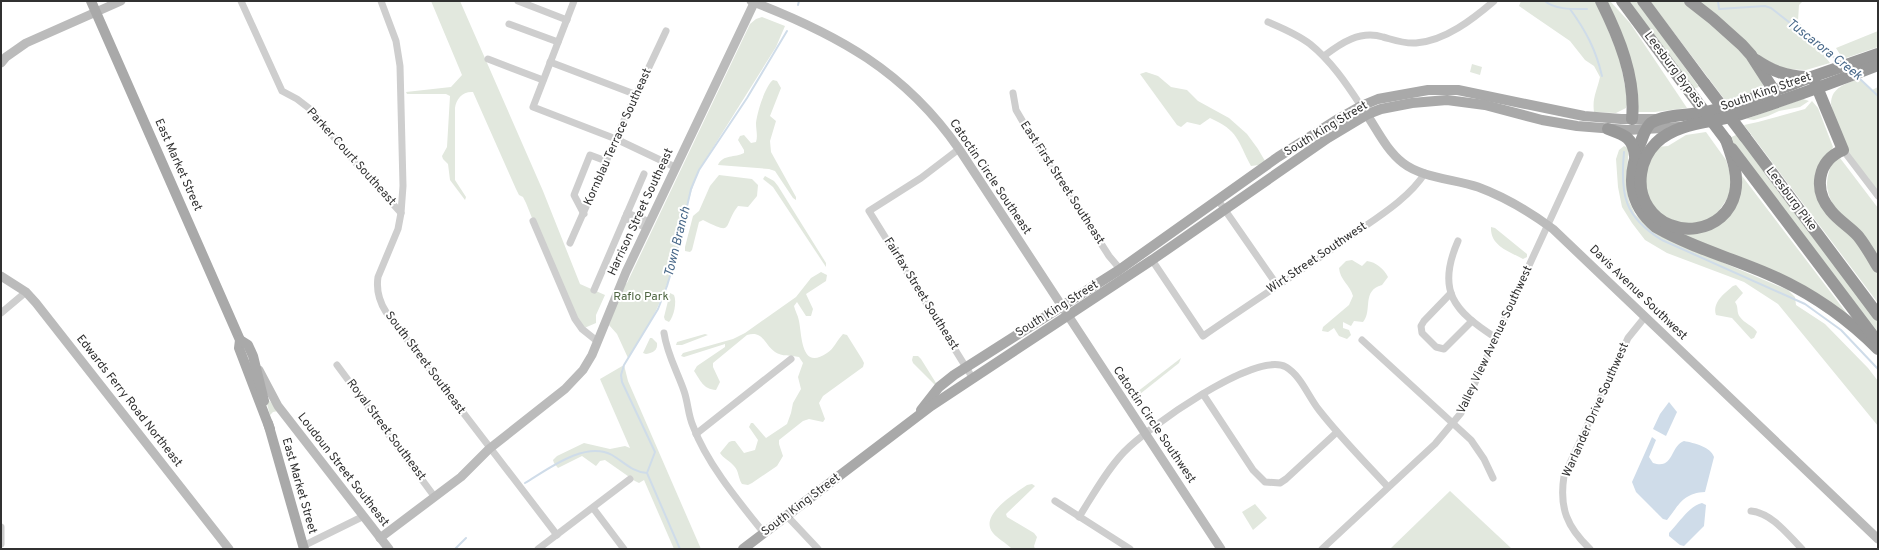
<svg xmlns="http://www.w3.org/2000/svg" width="1879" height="550" font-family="Overpass,sans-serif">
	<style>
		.green { fill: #e2e8de }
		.water { fill: #cfdce9 }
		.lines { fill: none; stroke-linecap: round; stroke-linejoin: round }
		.stream { stroke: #cfdce9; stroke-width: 2 }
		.street { stroke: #cecece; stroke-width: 7 }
		.secondary { stroke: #bbb; stroke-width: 9 }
		.primary { stroke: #a9a9a9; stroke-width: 10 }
		.highway { stroke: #989898; stroke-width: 12 }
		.highway-bridge { stroke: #989898; stroke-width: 12 }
		.labels { text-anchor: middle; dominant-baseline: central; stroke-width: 4; stroke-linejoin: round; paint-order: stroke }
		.street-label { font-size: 12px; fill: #313131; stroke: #fff }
		.park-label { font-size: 12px; fill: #506743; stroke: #fff }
		.water-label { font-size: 13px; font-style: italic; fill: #486889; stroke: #fff }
	</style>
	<rect width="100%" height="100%" fill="#fff"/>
	<g class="green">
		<path d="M 431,1 L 460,1 L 543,191 L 580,284 L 605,295 L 596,315 L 596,323 L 582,329 L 542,243 L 526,203 L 523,197 L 519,195 L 516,189 L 473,92 C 463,91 456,99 455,108 L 455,180 L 466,197 L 465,200 L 450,180 L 448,164 L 443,159 L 442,156 L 447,147 L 450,96 L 446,94 L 407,94 L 406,92 L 451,87 L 462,75 Z"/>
		<path d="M 1521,1 L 1596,1 L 1619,56 L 1628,101 L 1626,108 L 1616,113 L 1594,112 C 1592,98 1597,91 1600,77 L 1594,66 L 1585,60 L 1570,41 L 1519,6 Z"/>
		<polygon points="1605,1 1610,1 1630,23 1687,108 1655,112 1638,112"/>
		<polygon points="1625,1 1637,1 1699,87 1693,89"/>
		<polygon points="1650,1 1683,1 1692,8 1729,39 1752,65 1762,82 1763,85 1761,90 1725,100"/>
		<polygon points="1697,1 1803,1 1799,5 1798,21 1830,63 1806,70 1784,69 1761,57"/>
		<path d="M 762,17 L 785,26 L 776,47 L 699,170 C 687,199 683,228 675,259 C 666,295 649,327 628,358 L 617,334 L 609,325 L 624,284 L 627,283 L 750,24 L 756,19 Z"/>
		<polygon points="1878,31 1878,47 1843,59 1836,48"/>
		<polygon points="1472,64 1482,67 1480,75 1470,72"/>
		<path d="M 1146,72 L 1158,76 L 1171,87 L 1187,90 L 1198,101 L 1229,118 L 1247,134 L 1258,149 L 1265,161 L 1259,165 L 1251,166 C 1237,140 1239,131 1210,118 L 1200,125 L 1187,122 L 1181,127 L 1177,125 L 1140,74 Z"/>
		<path d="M 1860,78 L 1872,90 L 1878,87 L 1878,196 L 1843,150 L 1831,104 C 1831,87 1846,84 1860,78 Z"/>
		<path d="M 773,80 L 777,81 L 781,88 L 770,116 L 776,121 L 770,141 L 771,152 L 796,197 L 796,200 L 793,198 L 775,171 L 769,169 L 718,165 C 723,154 735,158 744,153 L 744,150 L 738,140 L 740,136 L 744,135 L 751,143 L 756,142 C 758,136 756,130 756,123 C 757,113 765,86 773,80 Z"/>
		<polygon points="1803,99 1809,101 1800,107 1779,111 1768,116 1754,120 1746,119"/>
		<polygon points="1812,101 1818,108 1833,147 1817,183 1878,271 1878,303 1744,125 1758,122 1805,109"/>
		<polygon points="1706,132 1726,160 1732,179 1729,196 1718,212 1711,218 1696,225 1670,222 1651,204 1643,177 1657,147 1668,146 1686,135"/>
		<polygon points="1736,135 1744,143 1878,320 1878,338 1729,138"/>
		<polygon points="1624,146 1628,148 1628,159 1626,180 1629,201 1635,214 1646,225 1660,236 1788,290 1795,297 1796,305 1825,324 1868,368 1878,381 1878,426 1778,304 1744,282 1667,253 1645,240 1632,223 1622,207 1618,187 1616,159 1619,150"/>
		<path d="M 1840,158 L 1878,208 L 1878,255 C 1861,237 1826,209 1827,183 C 1827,176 1830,169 1832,162 Z"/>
		<polygon points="1739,172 1858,328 1843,315 1684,236 1685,232 1721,219"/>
		<path d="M 719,175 L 752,179 L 758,185 L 757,196 L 748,207 L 738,206 C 722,227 735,236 703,220 L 699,222 L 692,250 L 690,252 L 685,251 L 685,247 L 693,216 L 699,211 L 710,186 Z"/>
		<polygon points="765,176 774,181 778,186 826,263 826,267 773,187 763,179"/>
		<path d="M 1491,227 L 1495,228 L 1527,254 L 1527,257 L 1523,259 C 1509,251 1490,246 1491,227 Z"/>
		<path d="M 1352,260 L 1362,266 L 1367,261 C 1376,262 1384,269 1388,277 L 1382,285 C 1361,291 1373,310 1363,322 L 1354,321 L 1351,326 L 1343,322 L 1343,328 L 1349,330 L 1351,335 L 1347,339 L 1339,336 L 1334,328 L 1328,332 L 1322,331 L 1323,327 L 1349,305 L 1353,296 C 1350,285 1340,280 1339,268 L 1346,261 Z"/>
		<path d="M 821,272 L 827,275 L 826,281 L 806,294 L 813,309 L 811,316 L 806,316 L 797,302 L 794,306 C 795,311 798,315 799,321 C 802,336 801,371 827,353 C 834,349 837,340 843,334 L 847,335 L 862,359 L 864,363 L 863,367 L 823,396 L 819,403 L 825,419 L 823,422 L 809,419 L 803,421 L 779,440 L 779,444 L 783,456 L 777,466 L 752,483 L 748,485 L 742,484 C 738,478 739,471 734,466 C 730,461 723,458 720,453 L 729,442 L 732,441 L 735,441 L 744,453 L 755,450 L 758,440 L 749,427 L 751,423 L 753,423 L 766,438 L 787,424 L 791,413 L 793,403 L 801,389 L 798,377 L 803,363 L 799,357 C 791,355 782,357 775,352 C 764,344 763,330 747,335 L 713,363 L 713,367 L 720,382 L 716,390 C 703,389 701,381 694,371 L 697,366 L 725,347 L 725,344 L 684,357 L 681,356 L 683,353 L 733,339 L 745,333 L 796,297 L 811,278 Z"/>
		<path d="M 1736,285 L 1743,293 L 1735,302 C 1739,307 1736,312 1740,317 C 1744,323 1752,325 1757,332 L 1754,338 L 1751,339 L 1732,318 L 1716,315 C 1712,302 1725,293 1733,286 Z"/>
		<path d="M 670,293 L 674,295 C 677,302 674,316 669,322 L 665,320 L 664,317 Z"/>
		<polygon points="705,334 708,335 682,345 676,345 677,342"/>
		<path d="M 650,338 L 652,338 L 657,343 C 658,350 653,353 646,354 L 643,353 Z"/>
		<polygon points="913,356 918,356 921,359 936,383 935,385 913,363 912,360"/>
		<polygon points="1181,358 1179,363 1140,394 1136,395 1137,392"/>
		<polygon points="624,365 628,381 701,549 674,549 644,480 639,483 635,481 605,460 600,461 596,466 582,456 558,468 554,463 553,460 557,456 584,443 610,449 625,446 630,448 600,379"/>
		<polygon points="268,399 278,411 273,412 270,415 266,400"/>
		<path d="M 1032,484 L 1035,486 L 1031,490 L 1006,514 L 1007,517 L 1034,533 L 1037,537 L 1034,546 L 1035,549 L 1012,549 C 1006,543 997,538 993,533 C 978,515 1016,493 1027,485 Z"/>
		<polygon points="1450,491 1512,549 1390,549"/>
		<polygon points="1255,504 1267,518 1253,530 1242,512"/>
	</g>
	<g class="water">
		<polygon points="1669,402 1677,412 1666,436 1653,429 1660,414"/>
		<path d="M 1652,437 L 1656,440 L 1649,457 L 1653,463 C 1674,470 1670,446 1684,441 C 1694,443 1711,447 1714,457 L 1705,492 C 1683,493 1679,505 1667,520 L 1663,519 L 1636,492 L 1632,482 Z"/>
		<path d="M 1702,503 L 1706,505 L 1704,526 L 1684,546 L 1680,545 L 1669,536 L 1669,533 C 1678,524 1690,505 1702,503 Z"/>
	</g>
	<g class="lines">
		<g class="stream">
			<path d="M 1545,1 C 1555,10 1574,9 1587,9"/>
			<polyline points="1718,1 1719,9 1765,6 1771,8 1840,62"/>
			<polyline points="798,5 799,1"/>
			<path d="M 1570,9 C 1586,31 1596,50 1602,76"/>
			<polyline points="1859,78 1878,96"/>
			<path d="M 1624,152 C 1620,194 1624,217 1662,240 L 1805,304 L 1841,330 L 1878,369"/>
			<path d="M 525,483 C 547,470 585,440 612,455 C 624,462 632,472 647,473"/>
			<polyline points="455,549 466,538"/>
			<polyline points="680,549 647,473 655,452 622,382 621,375 624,365 658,309 667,286 675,259 691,189 699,170 747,98 787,31"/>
		</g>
		<g class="street">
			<polyline points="241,1 282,91 297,99 310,109 354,161 401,213"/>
			<path d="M 381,1 L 396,41 L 400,66 L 403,186 L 401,213 L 398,229 L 378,277 C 376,290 379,301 386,312 L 557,535"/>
			<polyline points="518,1 567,20"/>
			<polyline points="574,1 533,107 616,139 675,167"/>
			<path d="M 1268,22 C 1282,28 1297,34 1310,44 C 1331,61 1346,83 1361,106"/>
			<polyline points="509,24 558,42"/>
			<path d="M 1324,56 C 1341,43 1360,30 1383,37 C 1394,40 1404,44 1416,43 C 1445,41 1473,19 1494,1"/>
			<polyline points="488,59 543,80"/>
			<polyline points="550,62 637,95"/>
			<polyline points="1013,93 1016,110 1026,127 1109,256 1120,269"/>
			<polyline points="959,149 921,178 869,211 972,377"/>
			<polyline points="1843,150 1878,196"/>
			<polyline points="1218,200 1277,285"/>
			<polyline points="627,213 650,222"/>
			<polyline points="584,214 574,195 590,155 606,161"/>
			<polyline points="625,218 647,228"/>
			<polyline points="533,221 575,319 582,329 597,341"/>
			<path d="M 1458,241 C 1436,291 1454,311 1496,338"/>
			<polyline points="570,243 626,116 666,31"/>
			<path d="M 1152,260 L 1203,336 C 1251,303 1300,271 1348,238 C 1373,220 1408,200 1425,173"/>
			<polyline points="594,290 644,174"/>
			<polyline points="1451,293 1424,321 1421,326 1422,333 1436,347 1444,349 1472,321"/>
			<polyline points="1,313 26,292"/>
			<path d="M 664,333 C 667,354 677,371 684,391 C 688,402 688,415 693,426 C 707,464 739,502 764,533"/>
			<polyline points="1362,340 1471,440 1484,459 1493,478"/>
			<polyline points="337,365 434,496"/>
			<polyline points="1203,394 1253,470 1265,482 1280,483 1286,479 1337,432"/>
			<polyline points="696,434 791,359"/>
			<polyline points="1055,501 1130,549"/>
			<polyline points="593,508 624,549"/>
			<path d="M 1751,511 C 1772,513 1788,535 1802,549"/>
			<polyline points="787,516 818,549"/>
			<path d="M 1079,517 C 1093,495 1106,471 1124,452 C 1146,429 1255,350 1286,367 C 1301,376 1308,396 1319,410 C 1340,437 1364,461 1388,487"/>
			<polyline points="1,527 1,544"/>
			<polyline points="303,546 364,516"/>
			<polyline points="538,549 630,479"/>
			<polyline points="1322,549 1435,444 1461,413 1580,155"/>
			<path d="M 1590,549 C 1567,527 1559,508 1564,476 L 1628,338 L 1645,317"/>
		</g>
		<g class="secondary">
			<path d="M 751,1 C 837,34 905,71 959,149 L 1221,549"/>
			<polyline points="1,63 6,57 26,43 121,1"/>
			<path d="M 1363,109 C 1376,127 1385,149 1403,163 C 1422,178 1455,179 1478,187 C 1505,197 1530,212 1553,229 L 1878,539"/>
			<polyline points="1,276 26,292 36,303 229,549"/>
			<polyline points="259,370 278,406 389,549"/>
			<polyline points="380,538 461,477 489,449 565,389 583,370 592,355 626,272 755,1"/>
		</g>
		<g class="primary">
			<polyline points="91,1 240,340 239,348 270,429"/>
			<polyline points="240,340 248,345 253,356 264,401"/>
			<polyline points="921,410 939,387 954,375 1119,270 1278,157 1338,119 1361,106 1378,99 1428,90 1458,90 1584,116 1621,119 1659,119"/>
			<polyline points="268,423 304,549"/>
			<polyline points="743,549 931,406 1152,260 1328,138 1368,114 1381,109 1412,103 1447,100 1485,105 1542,120 1577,126 1627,130 1679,127"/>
		</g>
		<g class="highway">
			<path d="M 1601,1 C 1619,37 1636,78 1632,119"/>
			<polyline points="1622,1 1689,91"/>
			<polyline points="1643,1 1704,83"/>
			<polyline points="1690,1 1713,19 1742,45 1751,55 1771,86 1772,92 1770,99"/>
			<path d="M 1878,54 C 1850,64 1822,73 1795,83 C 1764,95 1734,106 1702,113 C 1688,115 1662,115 1651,123 C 1645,128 1643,137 1640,144 C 1627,176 1628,204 1656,227 C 1691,247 1731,258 1768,274 C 1810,292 1846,317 1878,349"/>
			<path d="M 1756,60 C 1772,71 1786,76 1806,77"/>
			<path d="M 1814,80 L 1843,150 C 1817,161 1813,190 1831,211 C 1839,221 1850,227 1858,236 C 1866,246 1872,257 1878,267"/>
			<path d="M 1608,129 C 1624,135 1633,137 1635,156"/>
			<polyline points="1745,137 1878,315"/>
			<path d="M 1726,140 C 1732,157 1739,175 1735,193 C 1726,234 1670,241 1648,207 C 1635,187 1640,159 1656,143 C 1677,122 1712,123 1738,115 C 1785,100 1832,83 1878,65"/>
			<polyline points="1732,149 1874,337"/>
		</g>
		<g class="highway-bridge">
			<polyline points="1704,83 1745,137"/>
			<polyline points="1689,91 1726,140"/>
		</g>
	</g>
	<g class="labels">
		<g class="street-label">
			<text transform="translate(1674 70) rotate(53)">Leesburg Bypass</text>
			<text transform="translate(1766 92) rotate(-19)">South King Street</text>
			<text transform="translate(1326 129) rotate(-31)">South King Street</text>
			<text transform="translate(618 137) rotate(-66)">Kornblau Terrace Southeast</text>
			<text transform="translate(351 157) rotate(48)">Parker Court Southeast</text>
			<text transform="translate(178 165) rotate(66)">East Market Street</text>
			<text transform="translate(990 177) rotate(56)">Catoctin Circle Southeast</text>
			<text transform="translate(1062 183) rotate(57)">East First Street Southeast</text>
			<text transform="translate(1791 199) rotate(53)">Leesburg Pike</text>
			<text transform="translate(641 212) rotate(-65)">Harrison Street Southeast</text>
			<text transform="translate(1317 258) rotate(-34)">Wirt Street Southwest</text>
			<text transform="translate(1638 293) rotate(44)">Davis Avenue Southwest</text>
			<text transform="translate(921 294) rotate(58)">Fairfax Street Southeast</text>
			<text transform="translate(1057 309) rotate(-32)">South King Street</text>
			<text transform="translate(1495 340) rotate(-65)">Valley View Avenue Southwest</text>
			<text transform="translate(425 363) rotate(53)">South Street Southeast</text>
			<text transform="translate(129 401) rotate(52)">Edwards Ferry Road Northeast</text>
			<text transform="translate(1596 410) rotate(-66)">Warlander Drive Southwest</text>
			<text transform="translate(1154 425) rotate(56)">Catoctin Circle Southwest</text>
			<text transform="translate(386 430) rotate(53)">Royal Street Southeast</text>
			<text transform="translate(343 470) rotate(52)">Loudoun Street Southeast</text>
			<text transform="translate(299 486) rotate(74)">East Market Street</text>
			<text transform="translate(801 505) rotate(-37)">South King Street</text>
		</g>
		<g class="park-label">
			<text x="641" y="297">Raflo Park</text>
		</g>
		<g class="water-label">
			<text transform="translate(1824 50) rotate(38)">Tuscarora Creek</text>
			<text transform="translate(678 242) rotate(-76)">Town Branch</text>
		</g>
	</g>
	<rect width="1879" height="550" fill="none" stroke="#313131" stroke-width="4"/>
</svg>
